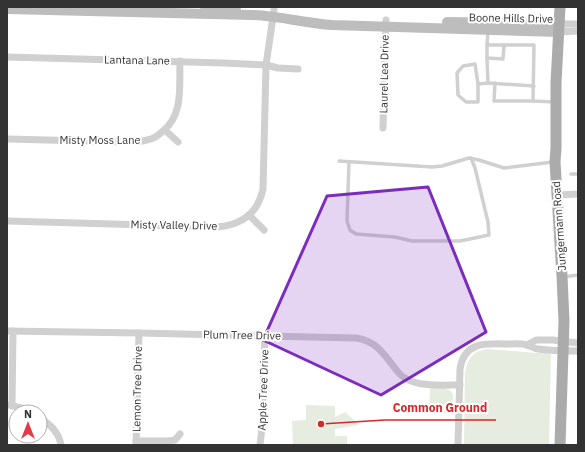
<svg xmlns="http://www.w3.org/2000/svg" width="585" height="452" font-family="'IBM Plex Sans',sans-serif">
	<style>
		.green { fill: #e6ecdf }
		.lines { fill: none; stroke-linecap: round; stroke-linejoin: round }
		.lane { stroke: #d0d0d0; stroke-width: 3.5 }
		.street { stroke: #d0d0d0; stroke-width: 7 }
		.secondary { stroke: #bdbdbd; stroke-width: 10 }
		.primary { stroke: #ababab; stroke-width: 11 }
		.marked { fill: #7b2cbf; fill-opacity: 0.2; stroke: #7b2cbf; stroke-width: 3; stroke-linejoin: round }
		.labels { text-anchor: middle; dominant-baseline: central; stroke-width: 4; stroke-linejoin: round; paint-order: stroke }
		.street-label { font-size: 11px; fill: #333; stroke: #fff }
		.leader { fill: none; stroke: #d62828; stroke-width: 1.5 }
		.callout-dot { fill: #d62828; stroke: #fff; stroke-width: 1.5 }
		.callout-label { font-size: 12px; text-anchor: middle; font-weight: bold; fill: #d62828; stroke: #fff; stroke-width: 4; stroke-linejoin: round; paint-order: stroke }
	</style>
	<rect width="100%" height="100%" fill="#fff"/>
	<g class="green">
		<path d="M 487,349 L 551,354 L 549,445 L 464,445 L 465,372 C 468,358 473,351 487,349 Z"/>
		<path d="M 430,388 C 455,389 454,388 453,413 L 429,413 Z"/>
		<polygon points="306,405 335,406 335,417 345,412 359,425 335,429 335,436 347,436 347,445 293,445 292,421 306,420"/>
	</g>
	<g class="lines">
		<g class="lane">
			<polyline points="488,31 487,45 534,45 533,101 555,102"/>
			<polyline points="487,45 487,58 503,59 504,45"/>
			<polyline points="488,83 534,86"/>
			<polyline points="495,83 494,101 533,101"/>
			<polyline points="478,84 478,102 466,102 458,95 457,73 463,66 475,64 478,84 488,83 487,58"/>
			<polyline points="339,161 432,167 442,166 469,158 479,160 504,168 553,162"/>
			<polyline points="349,162 347,221 350,230 356,234 395,237 412,241 460,241 489,235 488,222 475,168 471,158"/>
			<polyline points="571,174 578,174"/>
			<polyline points="563,277 578,275"/>
		</g>
		<g class="street">
			<polyline points="559,24 578,24"/>
			<polyline points="559,32 578,31"/>
			<polyline points="7,57 224,63 266,65 278,68 298,69"/>
			<polyline points="383,128 386,20"/>
			<polyline points="165,130 178,142"/>
			<path d="M 7,139 L 129,142 C 135,142 141,142 147,140 C 154,139 159,135 163,131 C 184,114 179,85 180,61"/>
			<polyline points="557,195 578,194"/>
			<polyline points="249,215 264,230"/>
			<path d="M 7,221 L 217,227 C 242,225 258,213 263,189 L 266,65 L 274,10"/>
			<path d="M 7,331 L 139,333 L 356,338 C 376,341 383,353 394,367 C 397,371 401,376 405,378 C 417,387 445,385 460,385"/>
			<polyline points="527,345 536,340 553,340 578,343"/>
			<polyline points="9,405 21,408 29,412"/>
			<polyline points="12,405 13,331"/>
			<path d="M 40,418 C 50,424 59,433 61,445"/>
			<polyline points="136,441 168,441 175,440 180,434"/>
			<polyline points="136,445 139,333"/>
			<polyline points="260,445 262,428 265,336"/>
			<path d="M 458,445 L 460,369 C 464,343 483,343 505,344 C 512,344 520,343 527,345 C 531,346 534,349 538,349 C 551,351 565,351 578,351"/>
		</g>
		<g class="secondary">
			<polyline points="205,7 236,8"/>
			<path d="M 7,9 L 252,15 C 279,16 305,23 332,25 L 559,32"/>
			<polyline points="447,22 559,24"/>
		</g>
		<polyline class="primary" points="560,7 556,83 556,148 555,162 562,276 564,321 560,445"/>
	</g>
	<path class="marked" d="M 428,187 L 486,332 L 381,395 L 263,340 L 327,196 Z"/>
	<g class="labels">
		<g class="street-label">
			<text transform="translate(511 18) rotate(1)">Boone Hills Drive</text>
			<text transform="translate(137 60) rotate(1)">Lantana Lane</text>
			<text transform="translate(384 74) rotate(-89)">Laurel Lea Drive</text>
			<text x="100" y="140">Misty Moss Lane</text>
			<text transform="translate(174 225) rotate(1)">Misty Valley Drive</text>
			<text transform="translate(559 226) rotate(-94)">Jungermann Road</text>
			<text transform="translate(242 335) rotate(1)">Plum Tree Drive</text>
			<text transform="translate(137 389) rotate(-89)">Lemon Tree Drive</text>
			<text transform="translate(263 390) rotate(-88)">Apple Tree Drive</text>
		</g>
	</g>
	<path class="leader" d="M321 424L385 420H496"/>
	<circle class="callout-dot" cx="321" cy="424" r="4"/>
	<g class="callout-label">
		<text x="440" y="412">Common Ground</text>
	</g>
	<rect width="585" height="452" fill="none" stroke="#333333" stroke-width="16"/>
	<g transform="translate(28 424)"><circle r="19" fill="#ffffff" stroke="#adadad"/>
	<path d="M0-3L7 15L0 10L-7 15Z" fill="#e63946"/>
	<text y="-6" font-size="11" font-weight="bold" text-anchor="middle" fill="#333333">N</text>
	</g>
</svg>
